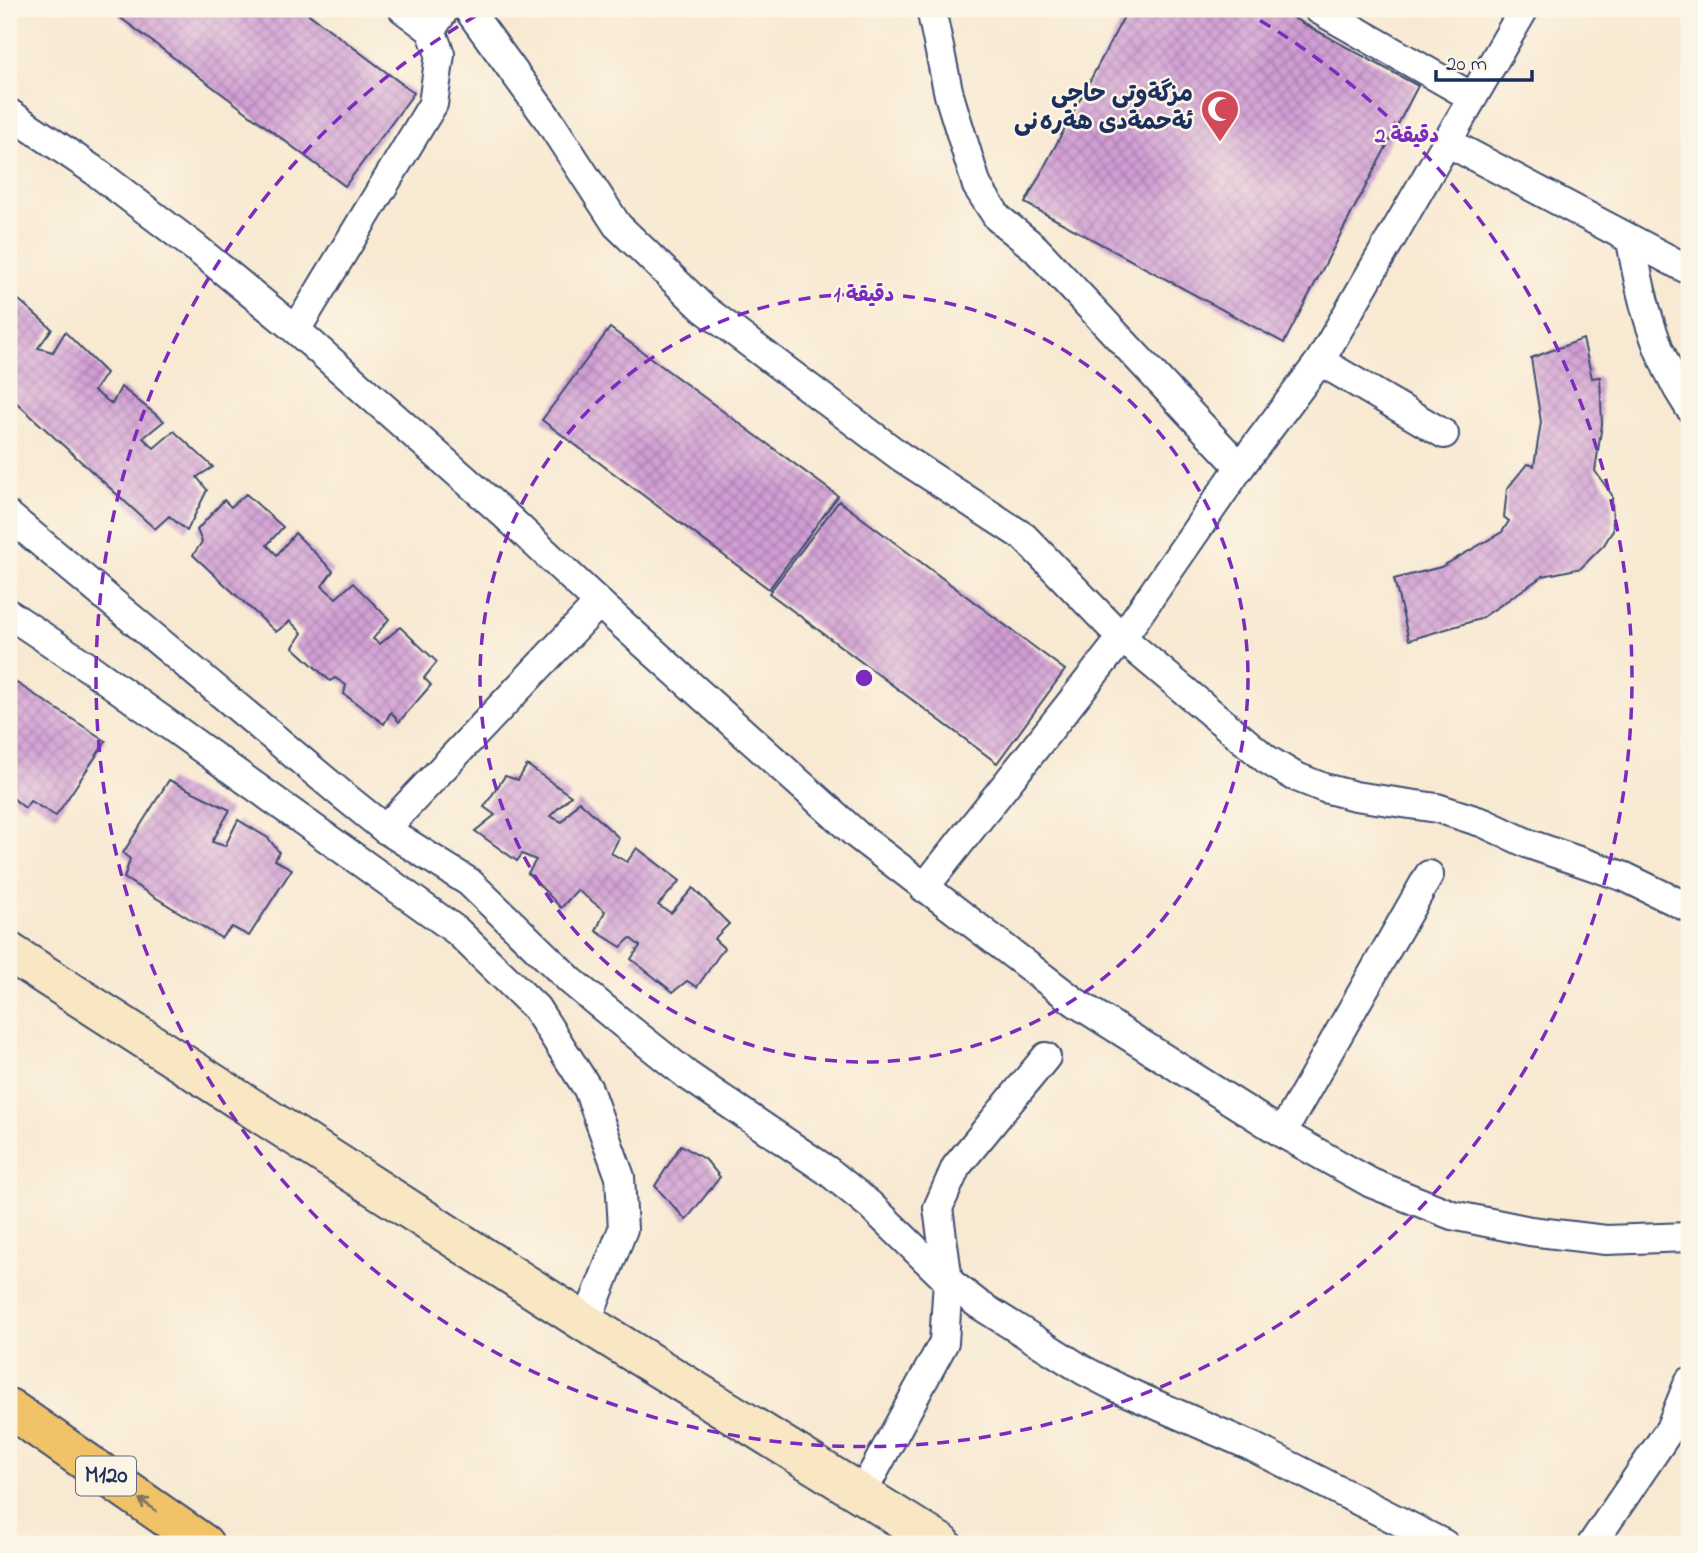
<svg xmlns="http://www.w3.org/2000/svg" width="1698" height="1553" font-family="'Indie Flower','Playpen Sans Arabic',sans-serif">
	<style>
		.building { fill: url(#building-cross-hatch) }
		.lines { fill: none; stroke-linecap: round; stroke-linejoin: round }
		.street-casing { stroke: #3c4b6f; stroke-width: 32 }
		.secondary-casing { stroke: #3c4b6f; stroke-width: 42 }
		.highway-casing { stroke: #3c4b6f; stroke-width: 42 }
		.street { stroke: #fff; stroke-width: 28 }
		.secondary { stroke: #f9e7c3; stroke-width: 38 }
		.highway { stroke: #f1c369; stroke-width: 38 }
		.oneway { stroke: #7b7263 }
		.ring { fill: none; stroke: #7b2cbf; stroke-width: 3.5; stroke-dasharray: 12 9 }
		.labels { text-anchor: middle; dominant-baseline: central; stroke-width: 5; stroke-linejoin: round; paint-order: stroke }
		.shield { fill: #fcf5e5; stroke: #5e6a86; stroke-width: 2 }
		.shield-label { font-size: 23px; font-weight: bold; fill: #1b2f5e }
		.poi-label { font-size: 24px; font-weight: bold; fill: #1b2f5e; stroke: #fcf5e5; text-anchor: end }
		.centre { fill: #7b2cbf; stroke: #fcf5e5; stroke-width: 3.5 }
		.ring-label { font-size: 21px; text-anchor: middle; font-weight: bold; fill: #7b2cbf; stroke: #fcf5e5; stroke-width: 5; stroke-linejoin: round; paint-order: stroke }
	</style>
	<defs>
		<pattern id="building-cross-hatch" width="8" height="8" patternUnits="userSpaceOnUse" patternTransform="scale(1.75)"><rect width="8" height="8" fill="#d19dd4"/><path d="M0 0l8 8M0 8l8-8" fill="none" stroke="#a980af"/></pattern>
	</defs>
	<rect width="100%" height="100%" fill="#fcf5e5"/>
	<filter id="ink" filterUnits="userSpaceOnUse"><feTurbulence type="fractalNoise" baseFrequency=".0143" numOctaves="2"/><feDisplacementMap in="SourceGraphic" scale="14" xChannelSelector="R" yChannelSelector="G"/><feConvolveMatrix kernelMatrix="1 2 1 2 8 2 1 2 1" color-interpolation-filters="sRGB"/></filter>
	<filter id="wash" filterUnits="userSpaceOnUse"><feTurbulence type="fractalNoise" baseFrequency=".00686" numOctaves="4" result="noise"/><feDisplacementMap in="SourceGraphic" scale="28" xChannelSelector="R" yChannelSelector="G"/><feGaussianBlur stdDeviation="1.57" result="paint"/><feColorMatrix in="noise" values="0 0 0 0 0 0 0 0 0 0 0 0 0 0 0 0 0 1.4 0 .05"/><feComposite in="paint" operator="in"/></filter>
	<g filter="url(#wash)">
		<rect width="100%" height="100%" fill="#f8e9d2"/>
		<g id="blocks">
			<g class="building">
				<polygon points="123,9 302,9 414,93 345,186 118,16"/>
				<polygon points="1128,9 1277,9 1418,86 1284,343 1025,203"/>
				<polygon points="19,300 52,329 38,348 53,352 65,332 106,373 94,391 112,404 121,387 164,421 143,438 154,448 174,431 213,467 197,477 207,490 187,531 169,516 155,529 9,396 9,313"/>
				<polygon points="610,328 838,496 769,589 542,420"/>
				<polygon points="1583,339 1592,378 1600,377 1602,424 1595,471 1612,495 1613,530 1604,545 1581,568 1543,576 1480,619 1409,640 1394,579 1441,567 1502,532 1509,521 1504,517 1507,489 1527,464 1534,466 1541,422 1531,358"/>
				<polygon points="246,494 283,527 267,545 277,555 295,533 333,571 322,586 336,598 353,583 389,619 373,639 380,644 400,627 437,662 424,678 431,685 399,722 391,712 384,724 344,694 346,685 335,678 330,681 293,647 302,633 290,621 276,632 193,555 202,542 197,530 224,500 231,507"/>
				<polygon points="839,501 1065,670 997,763 769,593"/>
				<polygon points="9,678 106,741 56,816 30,801 25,808 9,795"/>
				<polygon points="527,765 571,796 550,816 562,822 579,801 619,838 611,853 627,862 637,848 680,881 658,905 671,913 693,888 729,924 714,939 724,948 697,987 687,981 673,992 631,959 640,946 630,938 621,947 596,931 605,911 577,890 561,908 528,873 536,860 522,854 517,861 475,831 495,815 484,807 505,776 518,780"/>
				<polygon points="169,780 230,810 212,842 225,846 238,820 268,838 279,852 275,860 292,869 249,936 232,927 221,938 124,878 130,859 123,853"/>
				<polygon points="681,1145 707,1161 720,1177 686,1220 655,1186"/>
			</g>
		</g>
	</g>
	<g filter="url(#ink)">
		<use href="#blocks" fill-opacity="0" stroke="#3c4b6f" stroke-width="2"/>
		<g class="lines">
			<defs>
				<g id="street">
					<polyline points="403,9 431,30"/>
					<polyline points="468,9 548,119 617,225 703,308 901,457 1024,537 1122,638 1266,759 1294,776 1324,788 1355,796 1437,808 1484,823 1529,844 1625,877 1689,908"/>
					<polyline points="931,9 949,95 977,186 998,218 1035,248 1240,467"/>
					<polyline points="1318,9 1472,97"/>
					<polyline points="9,113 95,171 196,248 296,330 503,513 599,603 857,835 1075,1002 1282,1133 1371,1183 1452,1215 1530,1231 1606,1240 1689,1237"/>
					<polyline points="1447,142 1689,270"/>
					<path d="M 1631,240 C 1641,300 1655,356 1689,407"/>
					<polyline points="296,330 433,104 440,54 431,30 445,9"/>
					<polyline points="1320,361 1444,434"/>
					<polyline points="9,516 339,792 385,829 469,882 571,981 628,1028 687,1075 828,1171 870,1205 948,1281 978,1304 1083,1370 1120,1389 1253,1447 1444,1544"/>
					<polyline points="9,614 91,669 457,931 536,1008 588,1089 620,1177 623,1229 586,1323"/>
					<polyline points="385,829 599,603"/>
					<polyline points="924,888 1122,638 1240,467 1320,361 1524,9"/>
					<polyline points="1282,1133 1429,875"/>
					<polyline points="861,1495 944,1342 948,1281 938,1208 956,1167 1046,1057"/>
					<polyline points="1592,1544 1670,1429 1689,1382"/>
				</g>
				<polyline id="secondary" points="9,952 586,1323 942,1544"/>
				<polyline id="highway" points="9,1408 204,1544"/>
			</defs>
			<use href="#street" class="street-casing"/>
			<use href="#secondary" class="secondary-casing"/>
			<use href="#highway" class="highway-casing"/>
			<use href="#street" class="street"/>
			<use href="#secondary" class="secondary"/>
			<use href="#highway" class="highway"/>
		</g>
		<defs><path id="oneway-shaft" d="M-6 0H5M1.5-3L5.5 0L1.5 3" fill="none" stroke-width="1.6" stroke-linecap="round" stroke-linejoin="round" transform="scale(1.75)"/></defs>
		<use class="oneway" href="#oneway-shaft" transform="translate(148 1505) rotate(-145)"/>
	</g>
	<g class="ring">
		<circle cx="864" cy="678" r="384"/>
		<path d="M1242 10A768 768 0 1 1 486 10"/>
	</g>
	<defs>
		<symbol id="mosque-pin" viewBox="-11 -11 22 30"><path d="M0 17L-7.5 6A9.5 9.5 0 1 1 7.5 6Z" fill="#d1495b" stroke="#fcf5e5"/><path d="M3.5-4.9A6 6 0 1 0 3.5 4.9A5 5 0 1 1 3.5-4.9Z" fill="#fff"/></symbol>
	</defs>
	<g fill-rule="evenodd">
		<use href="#mosque-pin" x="1198" y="87" width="44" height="60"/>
	</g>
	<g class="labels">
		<rect class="shield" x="76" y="1456.5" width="60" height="39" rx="5"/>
		<g class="shield-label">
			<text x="106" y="1476">M120</text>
		</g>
		<g class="poi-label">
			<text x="1193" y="95">مزگةوتی حاجی<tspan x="1193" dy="28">ئةحمةدی هةرەنی</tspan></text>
		</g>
	</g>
	<circle cx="864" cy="678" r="10" class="centre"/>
	<g class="ring-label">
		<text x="1407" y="142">2 دقيقة</text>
		<text x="864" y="301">1 دقيقة</text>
	</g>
	<rect width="1698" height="1553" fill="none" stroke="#fcf5e5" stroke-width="35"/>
	<path d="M1436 70v10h96v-10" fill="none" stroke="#1b2f5e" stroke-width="3.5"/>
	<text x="1446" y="70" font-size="21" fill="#1b2f5e" stroke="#fcf5e5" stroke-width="5" paint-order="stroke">20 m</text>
</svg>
